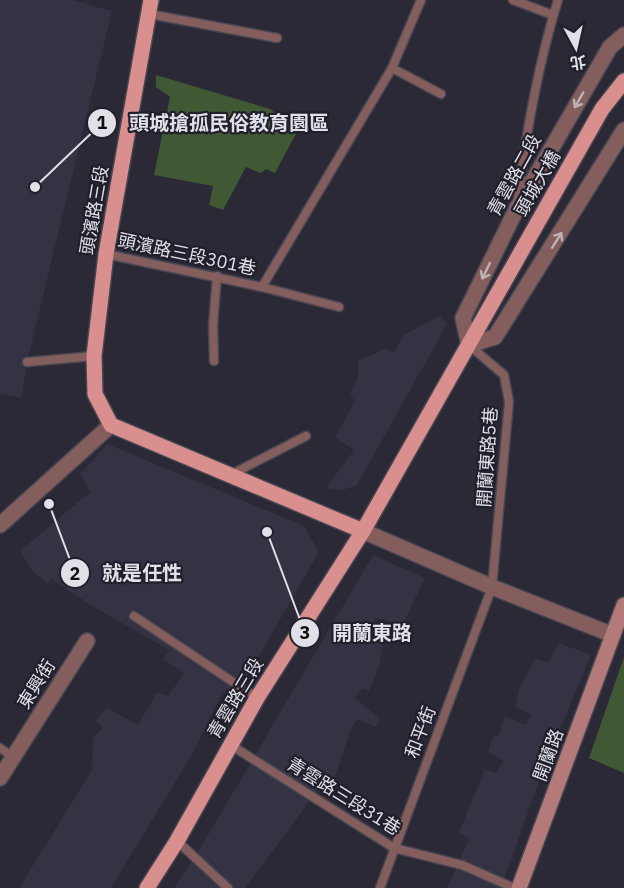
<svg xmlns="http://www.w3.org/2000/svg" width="624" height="888" font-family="'IBM Plex Sans','Noto Sans TC',sans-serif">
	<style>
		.built { fill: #343243 }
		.green { fill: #405833 }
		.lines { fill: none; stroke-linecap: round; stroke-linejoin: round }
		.lane-casing { stroke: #474652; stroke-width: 11 }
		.street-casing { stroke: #474652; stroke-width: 18 }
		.secondary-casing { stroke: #474652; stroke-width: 18 }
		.primary-casing { stroke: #474652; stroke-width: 18 }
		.lane { stroke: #835e5d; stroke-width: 8 }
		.street { stroke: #835e5d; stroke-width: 15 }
		.secondary { stroke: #b47a79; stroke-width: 15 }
		.primary { stroke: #da8f8f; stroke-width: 15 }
		.oneway { stroke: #bfb2b7 }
		.labels { text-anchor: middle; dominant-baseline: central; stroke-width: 4.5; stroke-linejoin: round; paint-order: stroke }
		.street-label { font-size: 18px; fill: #e0e0e8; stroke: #211f2b }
		.leader { fill: none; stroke: #e0e0e8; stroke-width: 2 }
		.callout-dot { fill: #e0e0e8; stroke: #211f2b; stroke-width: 2 }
		.mark-label { font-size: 18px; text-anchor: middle; font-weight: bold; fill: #111 }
		.callout-label { font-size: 20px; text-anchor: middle; font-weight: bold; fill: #e0e0e8; stroke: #211f2b; stroke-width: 4.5; stroke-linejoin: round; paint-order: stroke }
	</style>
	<rect width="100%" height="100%" fill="#2a2935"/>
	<g class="built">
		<polygon points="0,0 73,0 112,11 27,362 21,398 0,394"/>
		<polygon points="439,316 447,324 357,485 343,490 326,488 354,450 335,437 355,401 350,395 358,378 358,361 385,349 395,353 402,336"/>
		<polygon points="107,444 304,526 319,552 245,680 222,693 194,751 111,888 19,888 92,770 93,738 103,727 95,722 106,707 138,725 157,692 168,696 184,673 163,659 169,650 92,606 52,579 48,584 33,572 20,551 90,492 80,474"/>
		<polygon points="373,555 425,578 403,624 375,618 374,625 386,632 379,667 369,691 362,688 355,698 380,719 376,727 358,719 351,729 331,788 318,790 245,888 174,888 198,852"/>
		<polygon points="559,643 591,655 542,773 501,888 447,888 469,839 459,832 485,769 496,773 503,761 488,751 494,734 498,737 505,716 526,725 531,715 515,707 519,689 535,659 548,662"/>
	</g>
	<g class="green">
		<polygon points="156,75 270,109 298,130 275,173 266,169 261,173 246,167 223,210 209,205 213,186 154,175 170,97 156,87"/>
		<polygon points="624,657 624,773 589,758"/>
	</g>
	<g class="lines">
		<defs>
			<g id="lane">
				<polyline points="513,0 553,15"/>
				<polyline points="149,14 277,38"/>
				<polyline points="392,68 441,94"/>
				<path d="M 518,199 C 526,132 538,65 558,0"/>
				<polyline points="106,254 262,287 339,307"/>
				<polyline points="262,287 392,68 421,0"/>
				<polyline points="214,361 213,326 217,276"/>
				<polyline points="27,362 94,356"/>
				<polyline points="230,475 306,436"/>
				<polyline points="134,616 257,698"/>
				<polyline points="229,744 394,848 462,865 514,888"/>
				<polyline points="0,748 13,757"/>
				<polyline points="177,841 228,888"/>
				<polyline points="380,888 492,587 509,402 504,375 469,345"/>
			</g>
			<g id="street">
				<polyline points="624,35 610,47 517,208 463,318 469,345 495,337 624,130"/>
				<polyline points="0,525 111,425"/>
				<polyline points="363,531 492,587 613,635"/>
				<polyline points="0,778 87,641"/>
			</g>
			<polyline id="secondary" points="519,888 624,605"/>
			<g id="primary">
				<polyline points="151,0 106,254 94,356 95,394 111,425 363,531"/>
				<polyline points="147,888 177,841 257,698 363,531 602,109 624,81"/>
			</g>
		</defs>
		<use href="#lane" class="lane-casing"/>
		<use href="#street" class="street-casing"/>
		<use href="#secondary" class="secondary-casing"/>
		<use href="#primary" class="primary-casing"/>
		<use href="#lane" class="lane"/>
		<use href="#street" class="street"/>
		<use href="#secondary" class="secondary"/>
		<use href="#primary" class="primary"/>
	</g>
	<defs><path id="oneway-shaft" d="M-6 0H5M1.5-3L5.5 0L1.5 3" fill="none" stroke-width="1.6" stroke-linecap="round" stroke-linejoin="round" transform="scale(1.5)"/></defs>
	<g class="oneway">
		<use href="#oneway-shaft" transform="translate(579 100) rotate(120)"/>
		<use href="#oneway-shaft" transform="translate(557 240) rotate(-58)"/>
		<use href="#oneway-shaft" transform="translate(486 271) rotate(116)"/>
	</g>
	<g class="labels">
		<g class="street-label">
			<text transform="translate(514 175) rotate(-61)">青雲路二段</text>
			<text transform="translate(537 183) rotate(-60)">頭城大橋</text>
			<text transform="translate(94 210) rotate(-80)">頭濱路三段</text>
			<text transform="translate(187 254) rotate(12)">頭濱路三段301巷</text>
			<text transform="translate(487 457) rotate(-86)">開蘭東路5巷</text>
			<text transform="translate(36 684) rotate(-58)">東興街</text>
			<text transform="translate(235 698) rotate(-59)">青雲路三段</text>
			<text transform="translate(420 732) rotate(-69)">和平街</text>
			<text transform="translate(548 755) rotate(-70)">開蘭路</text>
			<text transform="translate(344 796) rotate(32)">青雲路三段31巷</text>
		</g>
	</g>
	<path class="leader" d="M35 187L102 123M49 504L75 573M267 532L305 633"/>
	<g class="callout-dot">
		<circle cx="35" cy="187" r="6"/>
		<circle cx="49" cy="504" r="6"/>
		<circle cx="267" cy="532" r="6"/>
		<circle cx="102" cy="123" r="15"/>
		<circle cx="75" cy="573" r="15"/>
		<circle cx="305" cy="633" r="15"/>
	</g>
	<g class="mark-label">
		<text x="102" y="129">1</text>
		<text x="75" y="580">2</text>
		<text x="305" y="639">3</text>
	</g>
	<g class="callout-label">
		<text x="229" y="130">頭城搶孤民俗教育園區</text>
		<text x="142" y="580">就是任性</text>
		<text x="372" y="640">開蘭東路</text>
	</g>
	<g transform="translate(576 48) rotate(172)" stroke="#211f2b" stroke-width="4.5" paint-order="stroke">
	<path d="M0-4.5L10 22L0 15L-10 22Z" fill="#e0e0e8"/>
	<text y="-9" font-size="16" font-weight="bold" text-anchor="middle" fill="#e0e0e8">北</text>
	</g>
</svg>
